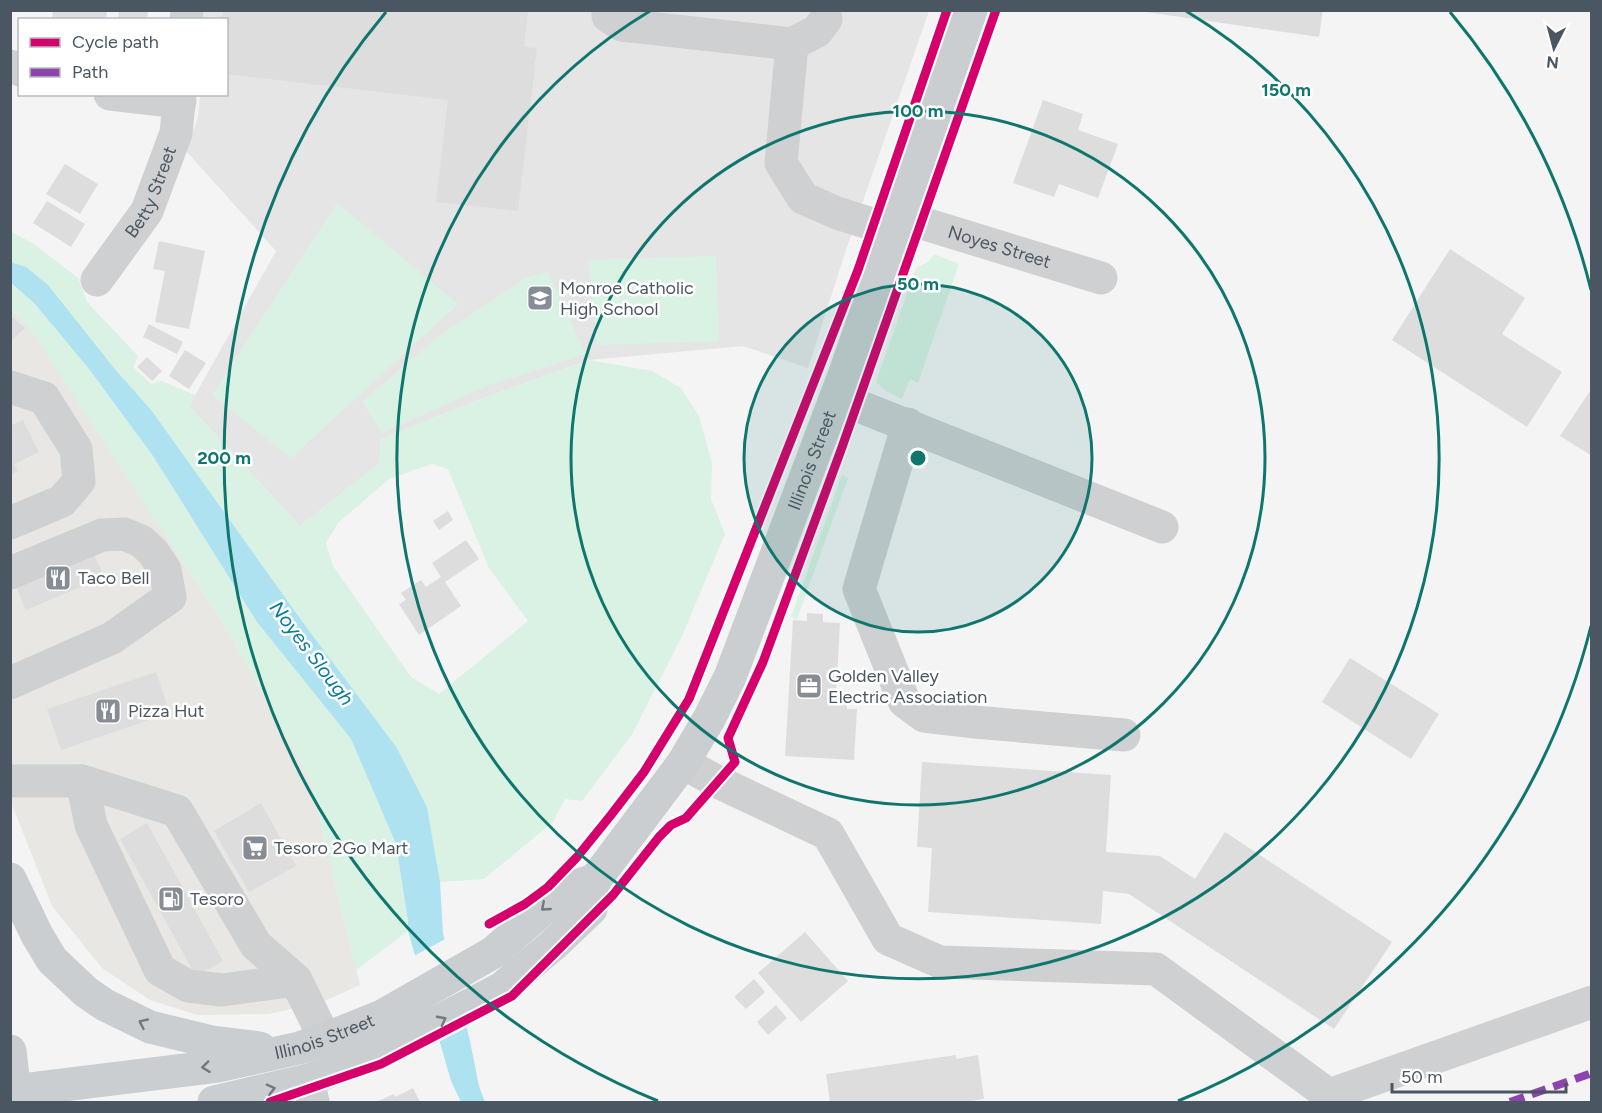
<svg xmlns="http://www.w3.org/2000/svg" width="1602" height="1113" font-family="Figtree,sans-serif">
	<style>
		.commercial { fill: #e8e7e3 }
		.education { fill: #e6e5e6 }
		.green { fill: #d9f2e3; fill-rule: evenodd }
		.water { fill: #aee2f0 }
		.pier { fill: #f4f4f4 }
		.building { fill: #ddddde }
		.lines { fill: none; stroke-linecap: round; stroke-linejoin: round }
		.minor { stroke: #ced0d2; stroke-width: 33 }
		.major { stroke: #caced1; stroke-width: 33 }
		.quiet { stroke: #8e44ad; stroke-width: 8; stroke-dasharray: 15 8; stroke-linecap: butt }
		.cycleway-casing { stroke: #fff; stroke-width: 13 }
		.cycleway { stroke: #d6006c; stroke-width: 9 }
		.oneway { stroke: #707a83 }
		.ring { fill: none; stroke: #0f766e; stroke-width: 3 }
		.labels { text-anchor: middle; dominant-baseline: central; stroke-width: 5; stroke-linejoin: round; paint-order: stroke }
		.street-label { font-size: 18px; fill: #4a5661; stroke: #fff }
		.poi-label { font-size: 18px; fill: #4a5661; stroke: #fff; text-anchor: start }
		.water-label { font-size: 20px; font-style: italic; fill: #0c7c9b; stroke: #fff }
		.centre { fill: #0f766e; stroke: #fff; stroke-width: 3 }
		.ring-label { font-size: 18px; text-anchor: middle; font-weight: bold; fill: #0f766e; stroke: #fff; stroke-width: 5; stroke-linejoin: round; paint-order: stroke }
	</style>
	<rect width="100%" height="100%" fill="#f4f4f4"/>
	<polygon class="commercial" points="10,308 32,331 229,633 310,779 360,985 322,1002 269,1014 197,1015 150,1000 102,968 52,906 11,802"/>
	<polygon class="education" points="202,11 929,11 846,250 808,368 743,346 589,360 478,400 381,439 380,463 300,526 189,406 276,251 186,151 198,117 200,95 226,94 226,20 201,19"/>
	<g class="green">
		<polygon points="337,203 458,304 291,458 212,395"/>
		<path d="M 10,231 L 34,244 L 78,278 L 87,302 L 138,356 L 133,367 L 151,384 L 161,381 L 195,395 L 189,406 L 300,526 L 379,463 L 381,439 L 478,400 L 589,360 L 652,371 L 681,388 L 699,416 L 712,463 L 711,499 L 725,534 L 682,636 L 633,733 L 582,801 L 565,799 L 553,822 L 484,879 L 440,882 L 427,807 L 397,748 L 304,624 L 152,411 L 26,268 L 11,262 ZM 432,464 L 448,469 L 489,568 L 528,621 L 439,694 L 411,677 L 333,566 L 326,543 L 338,523 L 389,479 Z"/>
		<polygon points="934,254 959,264 918,383 910,379 902,399 886,391 876,382 916,268 928,262"/>
		<polygon points="716,256 719,341 597,345 588,260"/>
		<polygon points="548,272 586,354 487,386 382,433 362,402 436,338 526,278"/>
		<polygon points="10,283 35,304 89,369 153,456 257,622 351,739 396,844 408,921 408,931 356,970 310,779 229,633 32,332 11,308"/>
		<polygon points="842,475 848,478 797,619 791,617"/>
	</g>
	<polygon class="water" points="10,262 26,267 48,285 114,368 152,411 304,624 397,748 427,807 440,882 443,933 470,1041 479,1086 485,1102 461,1102 451,1081 408,931 408,921 396,844 351,739 257,622 153,456 89,369 35,304 11,283"/>
	<polygon class="pier" points="447,938 470,1026 438,1042 412,957"/>
	<g class="building">
		<polygon points="53,10 89,11 107,10 106,20 52,20"/>
		<polygon points="119,10 148,12 147,20 118,20"/>
		<polygon points="223,10 528,10 524,47 537,48 518,211 436,202 448,100 226,74 226,20 222,20"/>
		<polygon points="1146,10 1323,10 1319,37 1146,12"/>
		<polygon points="1043,100 1083,114 1078,130 1118,144 1098,198 1059,184 1054,197 1013,183"/>
		<polygon points="65,164 98,184 80,214 46,194"/>
		<polygon points="47,201 85,224 71,247 33,223"/>
		<polygon points="159,241 205,251 189,329 155,322 165,271 153,269"/>
		<polygon points="1450,249 1525,298 1502,334 1562,372 1527,427 1392,340"/>
		<polygon points="10,315 25,328 10,342"/>
		<polygon points="149,324 183,342 177,354 143,337"/>
		<polygon points="185,350 206,363 189,389 169,376"/>
		<polygon points="147,357 162,371 152,381 137,367"/>
		<polygon points="1592,388 1592,456 1560,436"/>
		<polygon points="23,420 39,452 14,464 18,471 10,475 10,426"/>
		<polygon points="448,511 453,520 439,530 433,521"/>
		<polygon points="466,540 479,559 445,582 461,606 419,635 399,604 406,600 401,593 421,580 426,587 441,577 432,563"/>
		<polygon points="90,545 104,577 26,610 13,579"/>
		<polygon points="807,613 823,614 823,622 840,623 836,695 847,696 847,709 857,709 854,760 785,756 793,620 807,621"/>
		<polygon points="1350,658 1439,714 1411,759 1322,702"/>
		<polygon points="156,672 170,713 61,750 47,709"/>
		<polygon points="922,762 1111,775 1106,852 1160,856 1195,879 1225,832 1392,942 1334,1029 1129,894 1103,891 1101,924 928,912 932,848 917,847"/>
		<polygon points="261,803 296,866 249,892 214,831"/>
		<polygon points="147,823 223,961 196,976 120,839"/>
		<polygon points="805,932 848,981 801,1022 758,973"/>
		<polygon points="754,979 765,992 746,1009 734,997"/>
		<polygon points="776,1005 787,1018 768,1035 757,1022"/>
		<polygon points="956,1055 956,1059 978,1055 984,1099 962,1102 830,1102 826,1074"/>
		<polygon points="413,1088 420,1102 376,1102 394,1094 395,1097"/>
	</g>
	<g class="lines">
		<g class="minor">
			<polyline points="608,10 608,16 622,25 792,44 817,31 826,19"/>
			<polyline points="186,20 187,10"/>
			<polyline points="792,44 781,163 803,198 837,213 894,231"/>
			<polyline points="10,66 20,70"/>
			<polyline points="110,94 180,102"/>
			<path id="s1" d="M 899,216 L 1101,278"/>
			<path id="s2" d="M 97,280 L 147,211 L 176,133 L 180,94"/>
			<polyline points="10,387 44,398 76,449 79,481 62,501 10,523"/>
			<polyline points="836,397 1162,527"/>
			<polyline points="908,424 859,589 904,701 924,716 975,722 1124,735"/>
			<polyline points="10,573 102,535 124,534 141,541 153,552 165,570 170,597 112,638 10,683"/>
			<polyline points="683,763 718,782 828,834 888,939 940,962 1156,969 1329,1095 1592,1002"/>
			<polyline points="10,781 82,781 177,811 256,945 296,980 325,1039"/>
			<polyline points="82,781 91,825 160,970 188,986 222,990 296,980"/>
			<polyline points="308,1080 313,1102"/>
		</g>
		<g class="major">
			<polyline points="10,879 37,935 52,960 86,992 105,1005 150,1027 212,1042 260,1048"/>
			<polyline points="10,1051 16,1102"/>
			<path id="s3" d="M 14,1091 L 218,1066 L 299,1048 L 325,1039 L 382,1016 L 494,952 L 566,889 L 595,880"/>
			<path id="s4" d="M 214,1102 L 308,1080 L 372,1055 L 390,1047 L 502,988 L 553,945 L 591,909 L 595,880 L 683,763 L 709,719 L 730,677 L 846,370 L 971,10"/>
		</g>
		<polyline class="quiet" points="1510,1102 1592,1073"/>
		<defs>
			<g id="cycleway">
				<polyline points="489,924 525,904 548,887 577,857 611,815 644,772 689,699 858,270 947,10"/>
				<polyline points="270,1102 381,1064 512,996 613,895 659,837 671,825 686,818 735,762 728,738 763,662 841,450 996,10"/>
			</g>
		</defs>
		<use href="#cycleway" class="cycleway-casing"/>
		<use href="#cycleway" class="cycleway"/>
	</g>
	<defs><path id="oneway-chevron" d="M-2-3.5L2.5 0L-2 3.5" fill="none" stroke-width="1.6" stroke-linecap="round" stroke-linejoin="round" transform="scale(1.5)"/></defs>
	<g class="oneway">
		<use href="#oneway-chevron" transform="translate(545 907) rotate(139)"/>
		<use href="#oneway-chevron" transform="translate(442 1020) rotate(-28)"/>
		<use href="#oneway-chevron" transform="translate(143 1023) rotate(-155)"/>
		<use href="#oneway-chevron" transform="translate(206 1067) rotate(173)"/>
		<use href="#oneway-chevron" transform="translate(271 1089) rotate(-14)"/>
	</g>
	<circle cx="918" cy="458" r="174" fill="#0f766e" fill-opacity=".12"/>
	<g class="ring">
		<circle cx="918" cy="458" r="174"/>
		<circle cx="918" cy="458" r="347"/>
		<path d="M1186 11A521 521 0 1 1 650 11"/>
		<path d="M1591 626A694 694 0 0 1 1178 1101M658 1101A694 694 0 0 1 386 12M1450 12A694 694 0 0 1 1591 290"/>
	</g>
	<defs>
		<symbol id="school-square" viewBox="-11 -11 22 22"><rect x="-9" y="-9" width="18" height="18" rx="4" fill="#868d94" stroke="#fff"/><path d="M0-5L7-2L0 1L-7-2ZM-4 1L0 2.5L4 1V4Q0 6-4 4Z" fill="#fff"/></symbol>
		<symbol id="restaurant-square" viewBox="-11 -11 22 22"><rect x="-9" y="-9" width="18" height="18" rx="4" fill="#868d94" stroke="#fff"/><path d="M-5-6h1v4h1v-4h1v4h1v-4h1v5L-1.5 .5V6h-2V.5L-5-1ZM5-6V6H3V1.5H1.5Q1.5-4 5-6Z" fill="#fff"/></symbol>
		<symbol id="office-square" viewBox="-11 -11 22 22"><rect x="-9" y="-9" width="18" height="18" rx="4" fill="#868d94" stroke="#fff"/><path d="M-6-3h4V-5.5h4V-3h4V5H-6ZM-1-4.5V-3h2v-1.5ZM-6 0V1H6V0Z" fill="#fff"/></symbol>
		<symbol id="supermarket-square" viewBox="-11 -11 22 22"><rect x="-9" y="-9" width="18" height="18" rx="4" fill="#868d94" stroke="#fff"/><path d="M-6-5.5h2.5l.6 2H6L4.5 2H-2.5L-4.4-4H-6ZM-1.5 3.2a1.3 1.3 0 1 0 .1 0ZM3 3.2a1.3 1.3 0 1 0 .1 0Z" fill="#fff"/></symbol>
		<symbol id="fuel-square" viewBox="-11 -11 22 22"><rect x="-9" y="-9" width="18" height="18" rx="4" fill="#868d94" stroke="#fff"/><path d="M-5.5-6h7V0h2V4h1.3V-2.5L3-4.5l.8-.8L6-3V5H2.5V1h-1V6h-7ZM-4.2-4.7v3.2H.2V-4.7Z" fill="#fff"/></symbol>
	</defs>
	<g fill-rule="evenodd">
		<use href="#school-square" x="525" y="283" width="30" height="30"/>
		<use href="#restaurant-square" x="43" y="563" width="30" height="30"/>
		<use href="#office-square" x="794" y="671" width="30" height="30"/>
		<use href="#restaurant-square" x="93" y="696" width="30" height="30"/>
		<use href="#supermarket-square" x="240" y="833" width="30" height="30"/>
		<use href="#fuel-square" x="156" y="884" width="30" height="30"/>
	</g>
	<g class="labels">
		<g class="street-label">
			<text stroke="none"><textPath href="#s2" startOffset="104">Betty Street</textPath></text>
			<text stroke="none"><textPath href="#s1" startOffset="105">Noyes Street</textPath></text>
			<text stroke="none"><textPath href="#s4" startOffset="936">Illinois Street</textPath></text>
			<text stroke="none"><textPath href="#s3" startOffset="316">Illinois Street</textPath></text>
		</g>
		<g class="poi-label">
			<text x="560" y="288">Monroe Catholic<tspan x="560" dy="21">High School</tspan></text>
			<text x="78" y="578">Taco Bell</text>
			<text x="828" y="676">Golden Valley<tspan x="828" dy="21">Electric Association</tspan></text>
			<text x="128" y="711">Pizza Hut</text>
			<text x="274" y="848">Tesoro 2Go Mart</text>
			<text x="190" y="899">Tesoro</text>
		</g>
		<g class="water-label">
			<text transform="translate(312 653) rotate(53)">Noyes Slough</text>
		</g>
	</g>
	<circle cx="918" cy="458" r="9" class="centre"/>
	<g class="ring-label">
		<text x="1286" y="96">150 m</text>
		<text x="918" y="117">100 m</text>
		<text x="918" y="290">50 m</text>
		<text x="224" y="464">200 m</text>
	</g>
	<rect width="1602" height="1113" fill="none" stroke="#4a5661" stroke-width="24"/>
	<rect x="18" y="18" width="210" height="78" fill="#ffffff" stroke="#b7bbc0" stroke-width="1.5"/>
	<rect x="30" y="38" width="30" height="9" fill="#d6006c" stroke="#b7bbc0" stroke-width="1.5"/>
	<text x="72" y="48" font-size="18" fill="#4a5661">Cycle path</text>
	<rect x="30" y="68" width="30" height="9" fill="#8e44ad" stroke="#b7bbc0" stroke-width="1.5"/>
	<text x="72" y="78" font-size="18" fill="#4a5661">Path</text>
	<g transform="translate(1554 48) rotate(186)" stroke="#ffffff" stroke-width="4.5" paint-order="stroke">
	<path d="M0-4.5L10 22L0 15L-10 22Z" fill="#4a5661"/>
	<text y="-9" font-size="16" font-weight="bold" text-anchor="middle" fill="#4a5661">N</text>
	</g>
	<path d="M1392 1083v9h174v-9" fill="none" stroke="#4a5661" stroke-width="3"/>
	<text x="1401" y="1083" font-size="18" fill="#4a5661" stroke="#ffffff" stroke-width="4.5" paint-order="stroke">50 m</text>
</svg>
